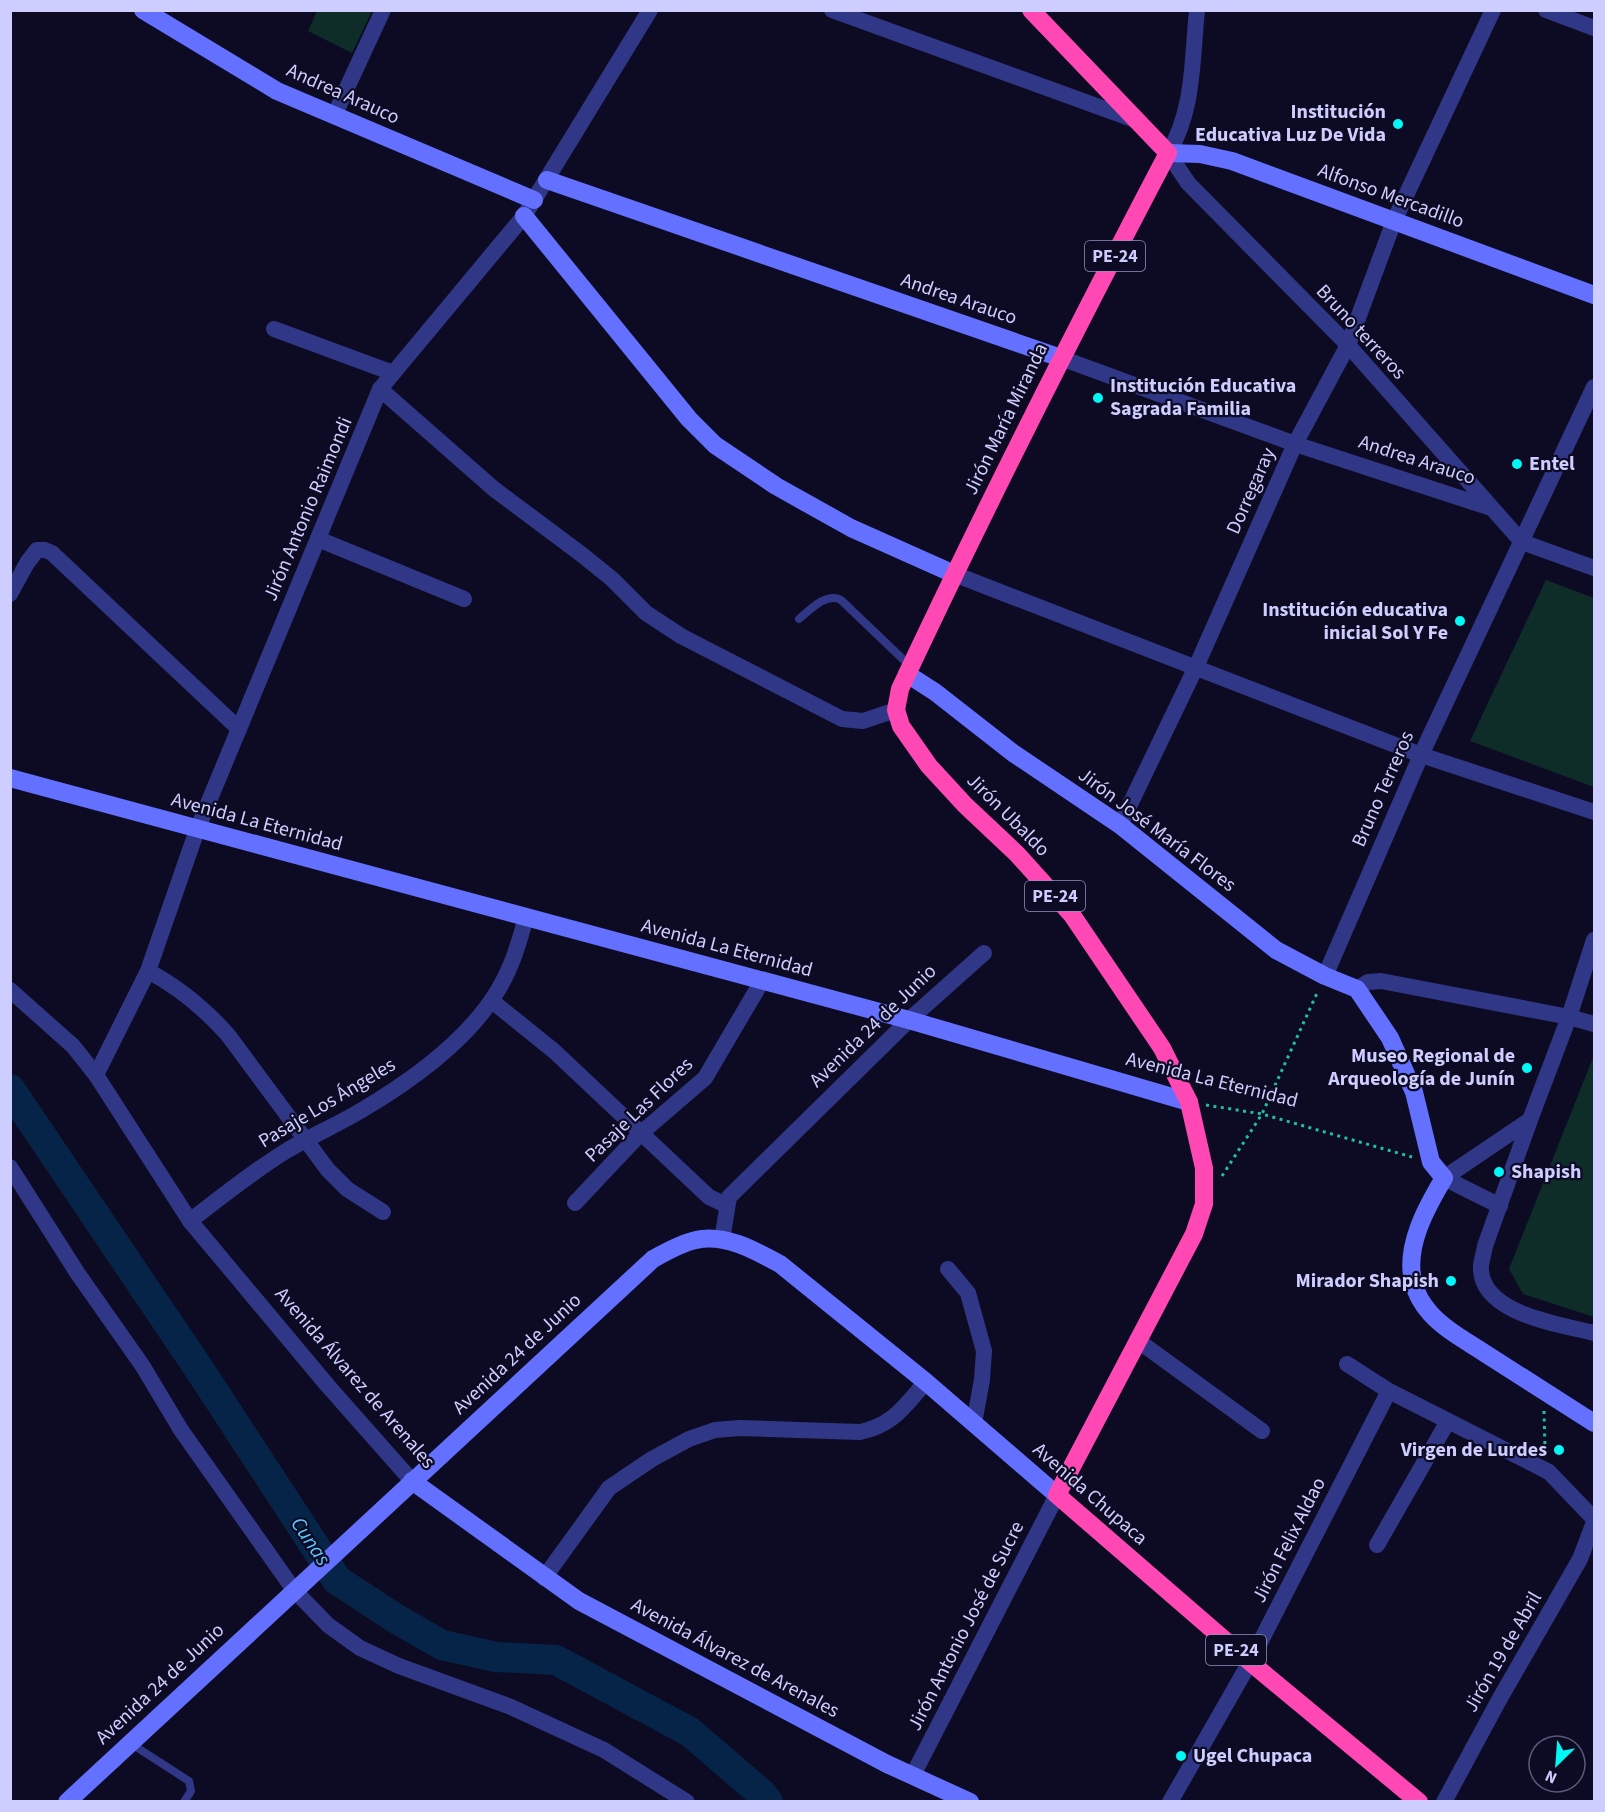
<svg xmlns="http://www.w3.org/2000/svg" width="1605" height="1812" font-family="'Source Sans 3',sans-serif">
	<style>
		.green { fill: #0e2d29 }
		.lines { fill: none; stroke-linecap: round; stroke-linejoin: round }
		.river { stroke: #062447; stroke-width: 30 }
		.path { stroke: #21bea4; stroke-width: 3; stroke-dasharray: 3 4.5; stroke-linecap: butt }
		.lane { stroke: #313787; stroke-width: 8 }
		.street { stroke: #313787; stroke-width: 16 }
		.secondary { stroke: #6470ff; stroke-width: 18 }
		.highway { stroke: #ff48b3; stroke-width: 18 }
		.poi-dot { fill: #00f8f6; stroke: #0d0b23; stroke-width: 2 }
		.labels { text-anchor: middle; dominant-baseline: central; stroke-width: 4.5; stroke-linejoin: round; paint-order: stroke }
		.shield { fill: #0d0b23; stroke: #9393bd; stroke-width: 1.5 }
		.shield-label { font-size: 18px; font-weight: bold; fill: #cdcdff }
		.street-label { font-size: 20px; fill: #cdcdff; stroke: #0d0b23 }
		.poi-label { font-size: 20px; font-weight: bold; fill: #cdcdff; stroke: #0d0b23; text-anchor: end }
		.water-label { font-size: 21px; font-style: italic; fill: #5bc4ff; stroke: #0d0b23 }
	</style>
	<rect width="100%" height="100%" fill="#0d0b23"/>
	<g class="green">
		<polygon points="317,11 317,10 372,11 352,53 308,31"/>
		<polygon points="1546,580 1594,598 1594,787 1470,741"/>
		<polygon points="1594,1055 1594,1317 1523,1294 1509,1269"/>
	</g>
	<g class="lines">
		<polyline class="river" points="10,1089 199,1369 337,1580 395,1618 442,1645 496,1657 556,1660 690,1732 762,1794 768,1802"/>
		<g class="path">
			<polyline points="1206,1105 1262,1114 1412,1157"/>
			<polyline points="1222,1176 1262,1114 1318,991"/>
			<polyline points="1544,1411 1545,1450 1547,1451"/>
		</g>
		<g class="lane">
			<path d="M 799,619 C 810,610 826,592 841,600 L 910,666"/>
			<polyline points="130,1743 189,1781 191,1791 184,1802"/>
		</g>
		<g class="street">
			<polyline points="832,10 1135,120"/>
			<path d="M 1197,10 C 1192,59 1194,112 1168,153 L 1188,183 L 1348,345 L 1522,542 L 1594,568"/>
			<polyline points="1546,10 1594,28"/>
			<polyline points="334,116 383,10"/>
			<polyline points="274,329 393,373"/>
			<polyline points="1061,358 1295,444 1491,508"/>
			<polyline points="380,389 494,489 581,554 612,579 646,613 681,636 842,719 863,721 896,710"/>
			<polyline points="318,539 464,599"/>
			<polyline points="954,574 1421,755 1594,812"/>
			<polyline points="10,594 27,563 37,550 45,550 52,553 239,729"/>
			<polyline points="1120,825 1196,667 1295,444 1348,345 1394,221 1493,10"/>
			<path d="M 1594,940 L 1569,1017 L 1530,1120 L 1485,1246 C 1484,1252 1482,1259 1481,1265 C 1478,1314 1560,1324 1594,1333"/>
			<path d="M 148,971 C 180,988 205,1009 228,1035 L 328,1170 L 347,1189 L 383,1212"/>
			<polyline points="1325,976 1421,755 1594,387"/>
			<polyline points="1357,989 1368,982 1381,981 1569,1017 1594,1024"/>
			<polyline points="10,990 73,1046 96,1075 190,1221 328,1386 412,1481"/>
			<polyline points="492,1001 554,1051 709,1197 726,1205"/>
			<polyline points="96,1075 148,971 197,830 380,389 524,216 650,10"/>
			<polyline points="10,1167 78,1274 142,1365 181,1430 294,1590 328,1625 360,1648 399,1666 511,1707 604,1750 687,1802"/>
			<polyline points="1444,1178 1530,1120"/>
			<polyline points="1444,1178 1500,1206"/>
			<polyline points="575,1203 640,1134 705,1078 762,981"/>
			<path d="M 190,1221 C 221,1197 252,1172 286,1151 C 311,1136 337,1125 362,1110 C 411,1081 469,1039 498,990 C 512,967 519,943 526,917"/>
			<polyline points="722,1240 729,1197 909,1020 984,953"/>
			<polyline points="948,1269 968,1293 984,1351 982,1380 974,1423"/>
			<polyline points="1137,1340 1262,1431"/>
			<polyline points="1347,1364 1389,1391 1549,1472 1594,1519"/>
			<polyline points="1377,1545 1448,1421"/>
			<path d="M 544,1578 L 609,1488 L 652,1459 L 689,1439 L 715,1430 L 740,1428 L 860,1432 C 894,1425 904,1406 926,1382"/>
			<polyline points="913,1775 1057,1495"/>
			<polyline points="1170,1802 1250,1662 1389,1391"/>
			<polyline points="1444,1802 1499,1700 1580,1559 1594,1522"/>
		</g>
		<g class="secondary">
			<polyline points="143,10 277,91 534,200"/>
			<polyline points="1168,153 1200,154 1232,161 1594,295"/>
			<polyline points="547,180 1061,358"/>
			<polyline points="524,216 689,419 715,445 776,486 851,528 954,574"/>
			<path d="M 907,674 L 935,692 L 1013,753 L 1120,825 L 1276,950 L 1325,976 L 1357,989 L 1390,1038 L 1414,1092 L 1431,1162 L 1444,1178 C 1426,1208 1405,1246 1413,1281 C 1416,1294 1422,1304 1430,1313 C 1445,1330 1468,1342 1486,1354 C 1522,1377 1558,1400 1594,1423"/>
			<polyline points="10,778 909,1020 1189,1102"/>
			<polyline points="412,1481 579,1601 887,1764 970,1802"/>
			<path d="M 67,1802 L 653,1259 C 666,1252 681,1243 696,1240 C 724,1233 756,1251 780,1264 L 926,1382 L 1057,1495"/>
		</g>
		<path class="highway" d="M 1031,10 L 1168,153 C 1075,330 985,508 900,689 L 896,710 L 901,726 L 929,766 L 965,805 L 1017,854 L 1072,915 L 1162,1048 L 1189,1102 L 1204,1168 L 1204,1204 L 1194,1234 L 1057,1495 L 1250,1662 L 1419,1802"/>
	</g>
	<g class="poi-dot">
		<circle cx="1398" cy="124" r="6"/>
		<circle cx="1098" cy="398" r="6"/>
		<circle cx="1517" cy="464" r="6"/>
		<circle cx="1460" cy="621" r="6"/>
		<circle cx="1527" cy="1068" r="6"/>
		<circle cx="1499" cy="1172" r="6"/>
		<circle cx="1451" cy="1281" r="6"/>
		<circle cx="1559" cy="1450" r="6"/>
		<circle cx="1181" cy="1756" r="6"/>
	</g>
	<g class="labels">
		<g class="shield">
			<rect x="1085" y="241" width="60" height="30" rx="4.5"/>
			<rect x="1025" y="881" width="60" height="30" rx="4.5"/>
			<rect x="1206" y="1635" width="60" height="30" rx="4.5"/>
		</g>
		<g class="shield-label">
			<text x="1115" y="256">PE-24</text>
			<text x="1055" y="896">PE-24</text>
			<text x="1236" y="1650">PE-24</text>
		</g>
		<g class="street-label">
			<text transform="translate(343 94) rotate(24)">Andrea Arauco</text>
			<text transform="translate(1391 196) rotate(20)">Alfonso Mercadillo</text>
			<text transform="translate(959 299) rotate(19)">Andrea Arauco</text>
			<text transform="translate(1361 332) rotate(47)">Bruno terreros</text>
			<text transform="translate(1006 419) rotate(-64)">Jirón María Miranda</text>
			<text transform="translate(1417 460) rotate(18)">Andrea Arauco</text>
			<text transform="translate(1251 491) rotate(-66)">Dorregaray</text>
			<text transform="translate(308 509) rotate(-67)">Jirón Antonio Raimondi</text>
			<text transform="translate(1383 789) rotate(-66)">Bruno Terreros</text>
			<text transform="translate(1008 815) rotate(45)">Jirón Ubaldo</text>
			<text transform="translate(257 822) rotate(15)">Avenida La Eternidad</text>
			<text transform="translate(1157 830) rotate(37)">Jirón José María Flores</text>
			<text transform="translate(727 948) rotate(15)">Avenida La Eternidad</text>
			<text transform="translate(873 1026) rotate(-44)">Avenida 24 de Junio</text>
			<text transform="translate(1212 1080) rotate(14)">Avenida La Eternidad</text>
			<text transform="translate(327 1103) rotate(-31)">Pasaje Los Ángeles</text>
			<text transform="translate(639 1110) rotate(-44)">Pasaje Las Flores</text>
			<text transform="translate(517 1354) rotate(-43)">Avenida 24 de Junio</text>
			<text transform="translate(355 1378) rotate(49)">Avenida Álvarez de Arenales</text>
			<text transform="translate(1090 1494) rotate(41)">Avenida Chupaca</text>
			<text transform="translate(1289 1540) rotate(-63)">Jirón Felix Aldao</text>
			<text transform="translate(966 1626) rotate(-63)">Jirón Antonio José de Sucre</text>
			<text transform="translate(1503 1652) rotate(-60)">Jirón 19 de Abril</text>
			<text transform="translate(735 1658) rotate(28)">Avenida Álvarez de Arenales</text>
			<text transform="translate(160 1684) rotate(-43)">Avenida 24 de Junio</text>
		</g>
		<g class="poi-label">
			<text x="1386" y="112">Institución<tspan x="1386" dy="23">Educativa Luz De Vida</tspan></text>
			<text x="1110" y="386" text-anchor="start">Institución Educativa<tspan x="1110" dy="23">Sagrada Familia</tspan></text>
			<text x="1529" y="464" text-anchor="start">Entel</text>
			<text x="1448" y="610">Institución educativa<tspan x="1448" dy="23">inicial Sol Y Fe</tspan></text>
			<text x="1515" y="1056">Museo Regional de<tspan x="1515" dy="23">Arqueología de Junín</tspan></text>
			<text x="1511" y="1172" text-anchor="start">Shapish</text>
			<text x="1439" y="1281">Mirador Shapish</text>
			<text x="1547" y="1450">Virgen de Lurdes</text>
			<text x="1193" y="1756" text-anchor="start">Ugel Chupaca</text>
		</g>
		<g class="water-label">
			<text transform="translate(311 1541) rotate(56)">Cunas</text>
		</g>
	</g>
	<rect width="1605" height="1812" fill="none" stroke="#cdcdff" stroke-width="24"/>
	<g transform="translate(1557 1764) rotate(205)"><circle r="28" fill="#0d0b23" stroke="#5a597b" stroke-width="1.5"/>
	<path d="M0-4.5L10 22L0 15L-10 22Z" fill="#00f8f6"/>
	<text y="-9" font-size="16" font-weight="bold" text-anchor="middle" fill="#cdcdff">N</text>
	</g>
</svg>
